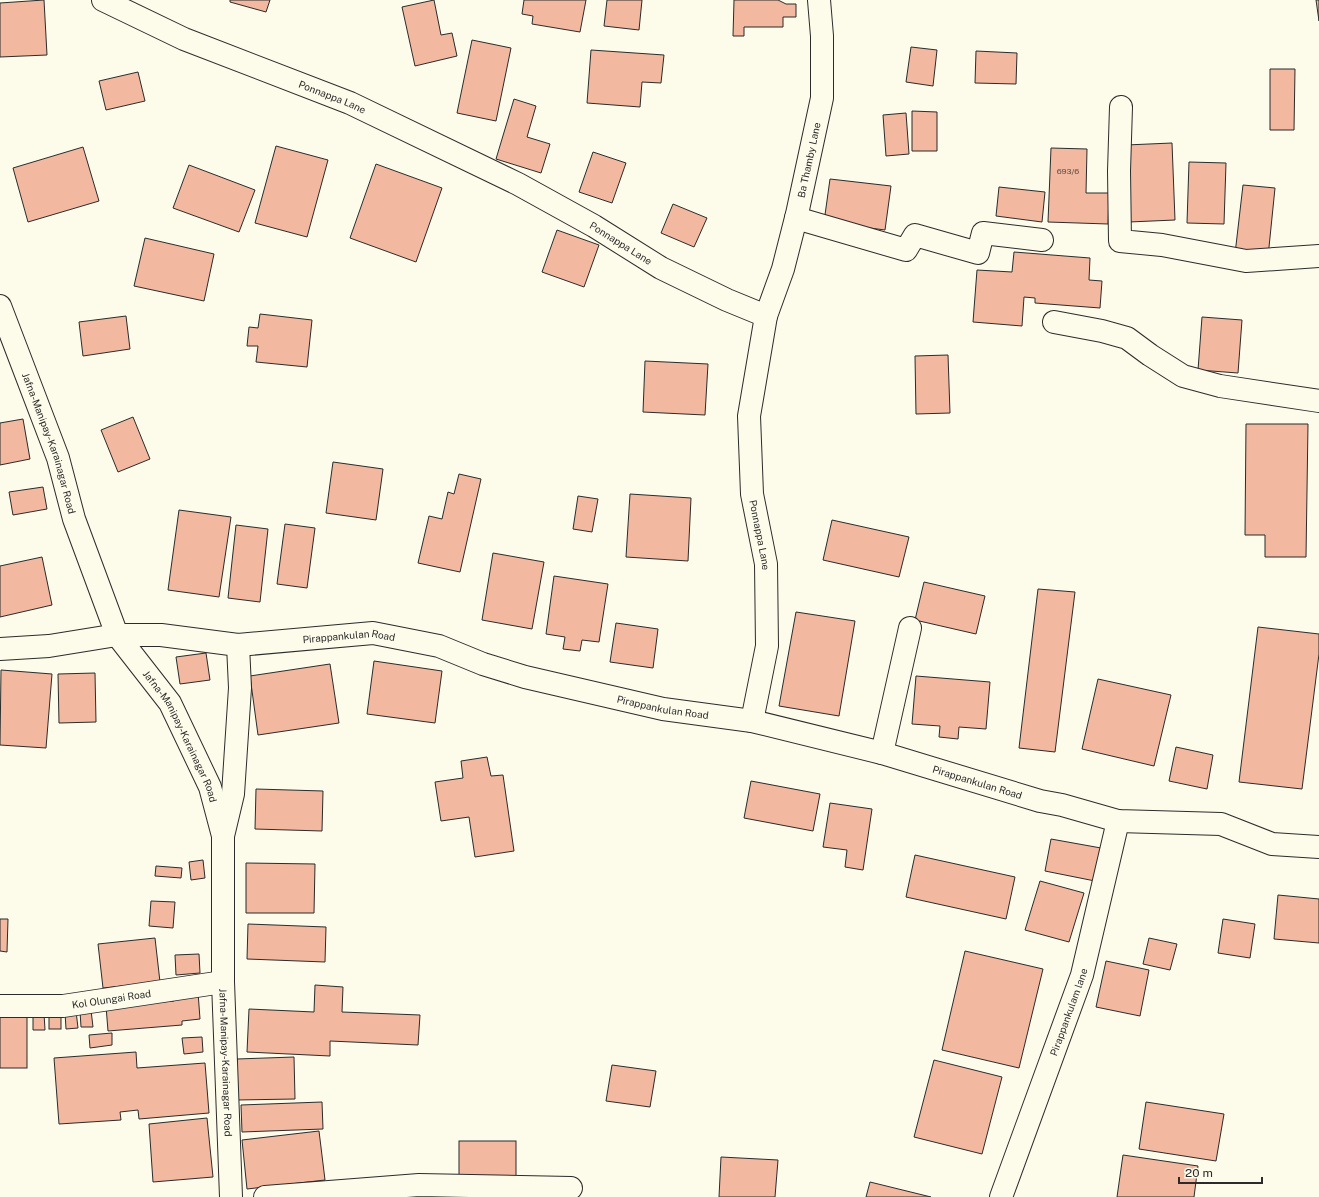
<svg xmlns="http://www.w3.org/2000/svg" width="1319" height="1197" font-family="'Public Sans',sans-serif">
	<style>
		.building { fill: #f2b8a0; stroke: #2b2b2b }
		.lines { fill: none; stroke-linecap: round; stroke-linejoin: round }
		.minor-casing { stroke: #2b2b2b; stroke-width: 24 }
		.major-casing { stroke: #2b2b2b; stroke-width: 24 }
		.minor { stroke: #fdfbea; stroke-width: 22 }
		.major { stroke: #fdfbea; stroke-width: 22 }
		.labels { text-anchor: middle; dominant-baseline: central; stroke-width: 3; stroke-linejoin: round; paint-order: stroke }
		.number-label { font-size: 8px; fill: #5d4e48 }
		.street-label { font-size: 10px; fill: #2b2b2b; stroke: #fdfbea }
	</style>
	<rect width="100%" height="100%" fill="#fdfbea"/>
	<g class="building">
		<polygon points="44,0 47,55 0,57 0,3"/>
		<polygon points="230,0 270,0 266,12 230,2"/>
		<polygon points="434,0 441,35 452,33 457,56 415,66 402,7"/>
		<polygon points="524,0 586,0 580,32 532,24 533,16 522,14"/>
		<polygon points="607,0 642,0 639,30 604,26"/>
		<polygon points="734,0 778,0 786,4 796,4 796,17 783,17 783,27 744,27 744,36 733,36"/>
		<polygon points="1316,0 1319,0 1319,21"/>
		<polygon points="472,40 511,48 496,121 457,113"/>
		<polygon points="911,47 937,50 933,86 906,82"/>
		<polygon points="591,50 664,55 661,83 642,82 640,107 587,103"/>
		<polygon points="976,51 1017,53 1016,84 975,83"/>
		<polygon points="1270,69 1295,69 1294,130 1270,130"/>
		<polygon points="138,72 145,101 106,110 99,81"/>
		<polygon points="514,99 536,106 527,137 550,144 541,173 496,159"/>
		<polygon points="912,111 937,112 937,151 912,151"/>
		<polygon points="906,113 909,154 886,156 883,115"/>
		<polygon points="1172,143 1175,220 1129,222 1126,145"/>
		<polygon points="276,146 328,160 307,237 255,223"/>
		<polygon points="83,147 99,201 28,222 13,168"/>
		<polygon points="1051,148 1087,149 1086,193 1109,193 1108,224 1048,222"/>
		<polygon points="593,152 626,163 612,203 579,192"/>
		<polygon points="1189,162 1226,163 1224,224 1187,223"/>
		<polygon points="376,164 442,188 416,262 350,238"/>
		<polygon points="189,165 255,190 239,232 173,208"/>
		<polygon points="830,179 891,186 885,230 824,222"/>
		<polygon points="1243,185 1275,188 1268,257 1235,254"/>
		<polygon points="999,187 1045,192 1042,222 996,216"/>
		<polygon points="673,204 707,218 694,247 661,233"/>
		<polygon points="557,230 599,245 584,287 542,272"/>
		<polygon points="145,238 214,254 204,301 134,286"/>
		<polygon points="1014,252 1090,258 1089,280 1102,281 1100,308 1035,303 1035,298 1024,297 1022,326 973,322 977,270 1012,272"/>
		<polygon points="260,314 312,320 307,367 256,362 258,346 247,346 249,327 258,328"/>
		<polygon points="126,316 130,349 83,356 79,322"/>
		<polygon points="1202,317 1242,320 1238,373 1198,370"/>
		<polygon points="948,355 950,413 916,414 915,356"/>
		<polygon points="645,361 708,364 705,415 643,412"/>
		<polygon points="133,417 150,459 118,472 101,430"/>
		<polygon points="23,419 30,459 0,465 0,423"/>
		<polygon points="1246,424 1308,424 1306,557 1265,557 1265,535 1245,535"/>
		<polygon points="333,462 383,469 376,520 326,513"/>
		<polygon points="459,474 481,479 460,572 418,563 429,516 442,519 448,492 454,494"/>
		<polygon points="43,487 47,509 13,515 9,492"/>
		<polygon points="630,494 691,498 688,561 626,557"/>
		<polygon points="578,496 598,499 592,532 573,529"/>
		<polygon points="179,510 231,517 219,597 168,590"/>
		<polygon points="832,520 909,537 899,577 823,560"/>
		<polygon points="285,524 315,528 307,588 277,584"/>
		<polygon points="236,525 268,529 260,602 228,598"/>
		<polygon points="493,553 544,562 532,629 482,620"/>
		<polygon points="42,557 52,605 0,617 0,566"/>
		<polygon points="554,576 608,584 599,642 582,640 580,651 563,649 565,637 546,634"/>
		<polygon points="924,582 985,596 976,634 915,620"/>
		<polygon points="1038,589 1075,592 1055,752 1019,748"/>
		<polygon points="796,612 855,621 839,716 779,706"/>
		<polygon points="616,623 658,629 653,668 610,662"/>
		<polygon points="1258,627 1319,634 1319,654 1302,789 1239,782"/>
		<polygon points="206,653 210,680 180,684 176,657"/>
		<polygon points="374,661 442,671 435,723 367,714"/>
		<polygon points="330,664 339,723 258,735 250,676"/>
		<polygon points="1,670 52,674 46,748 0,745"/>
		<polygon points="95,673 96,722 59,723 58,674"/>
		<polygon points="916,676 990,682 986,729 959,727 958,739 939,737 940,726 912,724"/>
		<polygon points="1098,679 1171,695 1154,766 1082,749"/>
		<polygon points="1176,747 1213,755 1207,789 1169,781"/>
		<polygon points="487,757 491,776 503,775 514,851 475,857 469,817 441,821 435,782 463,778 461,761"/>
		<polygon points="751,781 820,794 813,831 744,818"/>
		<polygon points="256,789 323,791 322,831 255,829"/>
		<polygon points="830,803 872,809 863,870 845,867 847,850 823,847"/>
		<polygon points="1051,839 1101,848 1095,881 1045,871"/>
		<polygon points="915,855 1015,877 1006,919 906,897"/>
		<polygon points="203,860 205,878 191,880 189,862"/>
		<polygon points="246,863 315,864 314,913 246,913"/>
		<polygon points="156,866 182,868 181,878 155,876"/>
		<polygon points="1040,881 1084,893 1069,942 1025,930"/>
		<polygon points="1278,895 1319,899 1319,943 1274,939"/>
		<polygon points="151,901 175,902 173,928 149,926"/>
		<polygon points="0,919 8,919 7,952 0,951"/>
		<polygon points="1223,919 1255,924 1250,958 1218,953"/>
		<polygon points="248,924 326,927 325,962 247,959"/>
		<polygon points="155,938 160,982 103,988 98,944"/>
		<polygon points="1149,938 1177,944 1170,970 1143,964"/>
		<polygon points="965,951 1043,969 1019,1068 942,1050"/>
		<polygon points="199,954 200,973 176,975 175,955"/>
		<polygon points="1106,961 1149,970 1140,1016 1096,1007"/>
		<polygon points="315,985 343,987 342,1012 420,1015 418,1045 330,1041 330,1056 247,1052 249,1009 314,1012"/>
		<polygon points="198,992 200,1019 182,1021 182,1025 108,1031 106,1006 174,1001 173,994"/>
		<polygon points="91,1010 93,1027 81,1027 80,1011"/>
		<polygon points="76,1011 78,1028 66,1029 65,1012"/>
		<rect x="0" y="1012" width="27" height="56"/>
		<rect x="49" y="1012" width="12" height="17"/>
		<polygon points="44,1013 45,1030 33,1030 33,1014"/>
		<polygon points="112,1033 112,1045 90,1048 89,1035"/>
		<polygon points="202,1037 203,1052 184,1054 182,1038"/>
		<polygon points="136,1052 137,1068 205,1063 209,1113 139,1119 138,1110 120,1112 121,1120 59,1124 54,1058"/>
		<polygon points="294,1057 295,1099 237,1100 237,1059"/>
		<polygon points="934,1060 1002,1077 982,1154 914,1137"/>
		<polygon points="612,1065 656,1071 650,1107 606,1101"/>
		<polygon points="322,1102 323,1129 242,1132 241,1105"/>
		<polygon points="1146,1102 1224,1114 1216,1161 1139,1149"/>
		<polygon points="207,1118 213,1177 153,1182 149,1124"/>
		<polygon points="319,1131 325,1180 247,1189 242,1140"/>
		<rect x="459" y="1141" width="57" height="42"/>
		<polygon points="1123,1155 1198,1166 1194,1197 1117,1197"/>
		<polygon points="721,1157 778,1160 775,1197 719,1197"/>
		<polygon points="870,1182 931,1197 866,1197"/>
	</g>
	<g class="lines">
		<defs>
			<g id="minor">
				<path id="s1" d="M 103,0 L 184,39 L 350,103 L 518,184 L 594,226 L 661,268 L 727,300 L 766,316 L 749,416 L 752,494 L 766,564 L 767,646 L 752,721"/>
				<polyline points="1121,107 1119,171 1120,241 1162,245 1246,261 1319,256"/>
				<polyline points="796,218 906,250 915,235 978,253 983,233 1042,240"/>
				<path id="s2" d="M 766,316 L 783,269 L 797,214 L 822,98 L 822,36 L 819,0"/>
				<polyline points="1054,322 1102,331 1127,338 1150,355 1183,376 1220,386 1319,401"/>
				<path id="s3" d="M 0,649 L 49,646 L 117,635 L 161,635 L 238,645 L 373,633 L 439,646 L 483,664 L 525,677 L 663,709 L 752,721 L 882,753 L 1040,801 L 1062,805 L 1118,821 L 1221,824 L 1272,844 L 1319,847"/>
				<polyline points="882,753 910,628"/>
				<polyline points="223,836 233,794 240,688 238,645"/>
				<path id="s4" d="M 0,1006 L 63,1006 L 223,982"/>
				<polyline points="265,1197 419,1185 571,1188"/>
				<path id="s5" d="M 1001,1197 L 1082,975 L 1118,821"/>
			</g>
			<g id="major">
				<path id="s6" d="M 0,306 L 58,458 L 74,519 L 117,635 L 170,703 L 210,787 L 223,836 L 223,982 L 231,1197"/>
			</g>
		</defs>
		<use href="#minor" class="minor-casing"/>
		<use href="#major" class="major-casing"/>
		<use href="#minor" class="minor"/>
		<use href="#major" class="major"/>
	</g>
	<g class="labels">
		<g class="number-label">
			<text x="1068" y="171">693/6</text>
		</g>
		<g class="street-label">
			<text stroke="none"><textPath href="#s1" startOffset="249">Ponnappa Lane</textPath></text>
			<text stroke="none"><textPath href="#s2" startOffset="162">Ba Thamby Lane</textPath></text>
			<text stroke="none"><textPath href="#s1" startOffset="573">Ponnappa Lane</textPath></text>
			<text stroke="none"><textPath href="#s6" startOffset="146">Jafna-Manipay-Karainagar Road</textPath></text>
			<text stroke="none"><textPath href="#s1" startOffset="957">Ponnappa Lane</textPath></text>
			<text stroke="none"><textPath href="#s3" startOffset="351">Pirappankulan Road</textPath></text>
			<text stroke="none"><textPath href="#s3" startOffset="675">Pirappankulan Road</textPath></text>
			<text stroke="none"><textPath href="#s6" startOffset="470">Jafna-Manipay-Karainagar Road</textPath></text>
			<text stroke="none"><textPath href="#s3" startOffset="999">Pirappankulan Road</textPath></text>
			<text stroke="none"><textPath href="#s4" startOffset="112">Kol Olungai Road</textPath></text>
			<text stroke="none"><textPath href="#s5" startOffset="197">Pirappankulam lane</textPath></text>
			<text stroke="none"><textPath href="#s6" startOffset="806">Jafna-Manipay-Karainagar Road</textPath></text>
		</g>
	</g>
	<path d="M1179 1177v6h83v-6" fill="none" stroke="#2b2b2b" stroke-width="2"/>
	<text x="1185" y="1177" font-size="12" fill="#2b2b2b" stroke="#fdfbea" stroke-width="3" paint-order="stroke">20 m</text>
</svg>
